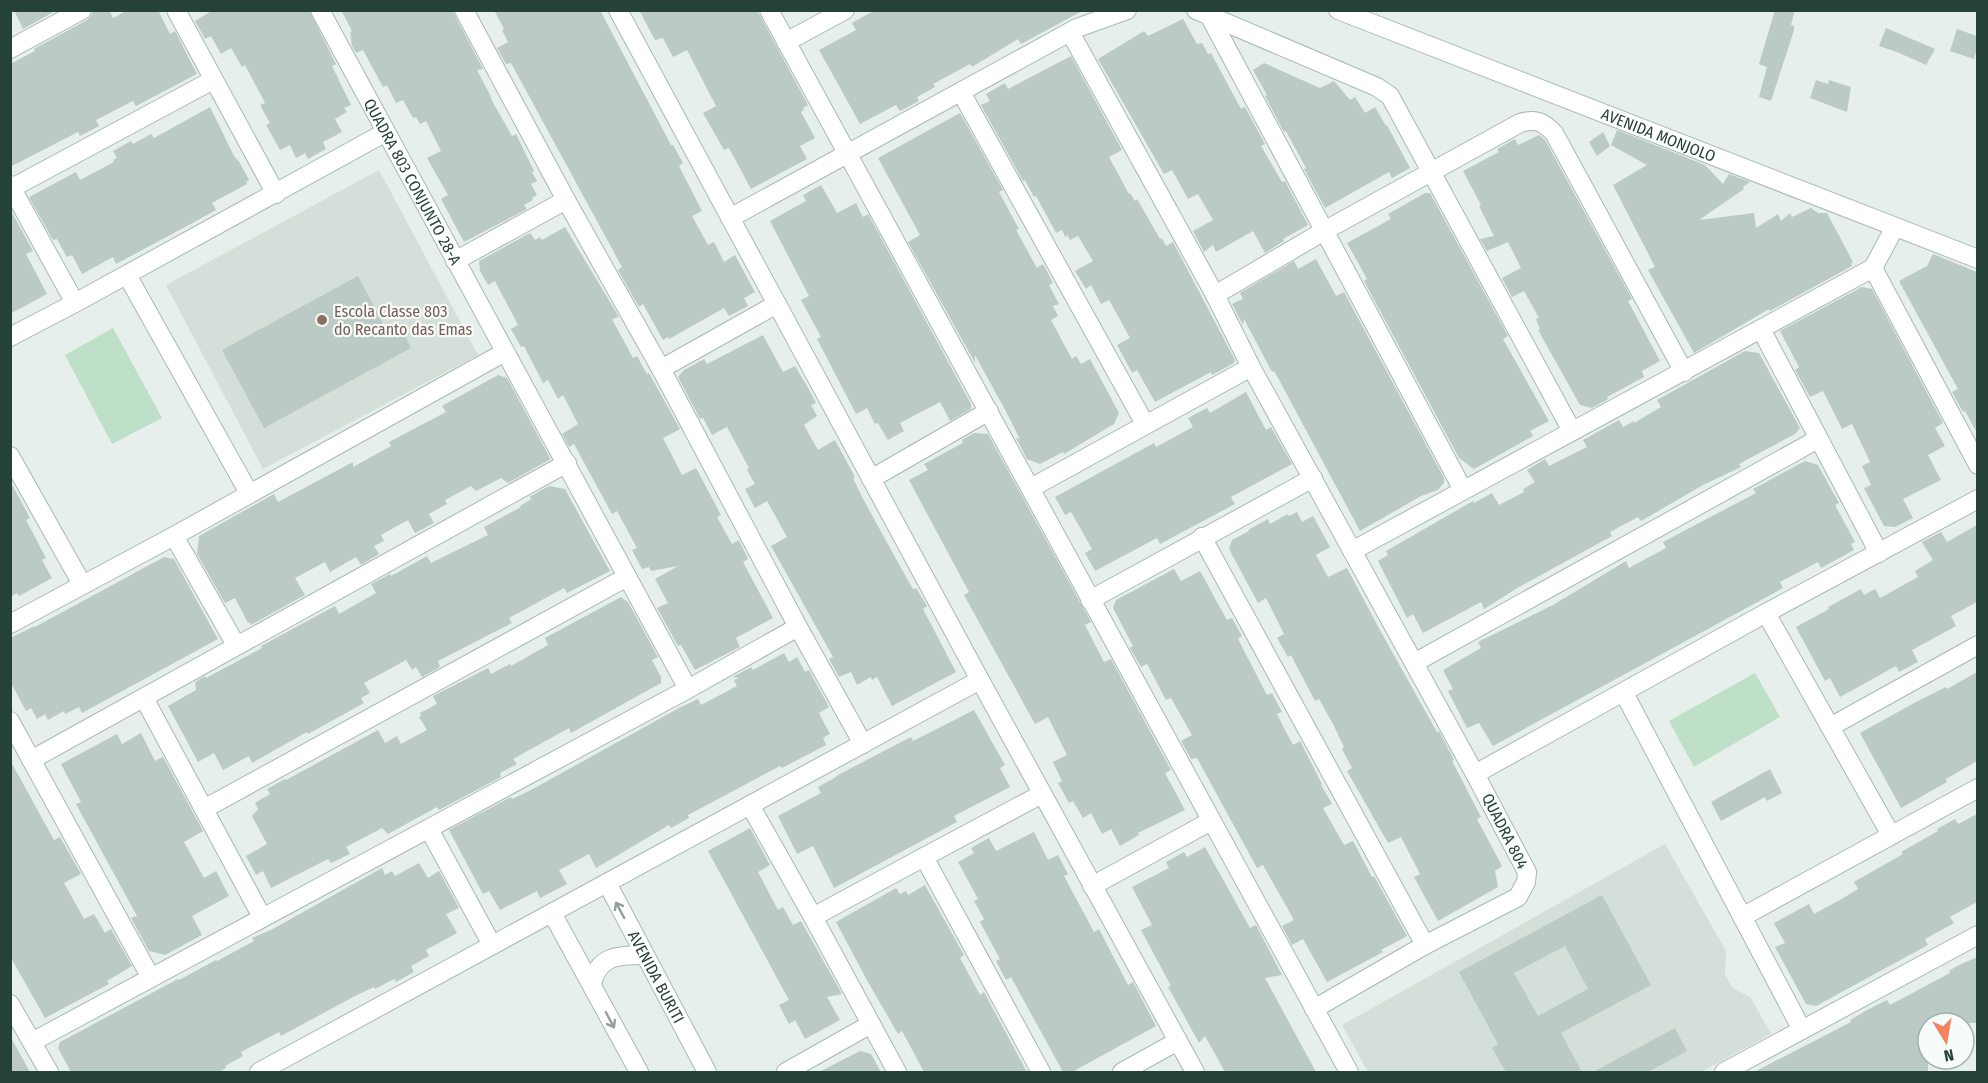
<svg xmlns="http://www.w3.org/2000/svg" width="1988" height="1083" font-family="'Fira Sans Condensed',sans-serif">
	<style>
		.built { fill: #d4dfda }
		.green { fill: #bfe0c8 }
		.building { fill: #bbcac4; fill-rule: evenodd }
		.lines { fill: none; stroke-linecap: round; stroke-linejoin: round }
		.minor-casing { stroke: #a8b8b2; stroke-width: 20 }
		.minor { stroke: #fff; stroke-width: 18 }
		.oneway { stroke: #92a09c }
		.education-dot { fill: #8d6e63; stroke: #f7fbf9; stroke-width: 2 }
		.labels { text-anchor: middle; dominant-baseline: central; stroke-width: 4.5; stroke-linejoin: round; paint-order: stroke }
		.street-label { font-size: 16px; fill: #24423a; stroke: #f7fbf9 }
		.education-label { font-size: 16px; fill: #785e54; stroke: #f7fbf9; text-anchor: start }
	</style>
	<rect width="100%" height="100%" fill="#e6efeb"/>
	<g class="built">
		<polygon points="379,170 478,355 263,469 166,285"/>
		<polygon points="1665,844 1726,951 1725,974 1732,987 1751,998 1771,1034 1701,1072 1368,1072 1342,1025"/>
	</g>
	<g class="green">
		<polygon points="113,328 162,418 112,444 65,355"/>
		<polygon points="1755,673 1780,717 1694,767 1669,721"/>
	</g>
	<g class="building">
		<polygon points="14,10 57,10 23,29"/>
		<polygon points="93,10 109,10 113,18 128,10 158,10 170,34 175,31 197,74 136,106 133,101 96,120 99,126 80,136 78,132 10,167 10,64 35,51 34,49 87,20 91,16"/>
		<polygon points="213,10 309,10 336,64 332,66 351,105 344,108 347,112 335,119 342,132 323,142 326,149 308,159 305,153 296,158 290,145 280,150 266,125 270,123 260,105 265,103 245,65 242,67 231,48 221,54 211,36 205,39 195,21"/>
		<polygon points="341,10 452,10 483,69 477,70 492,99 491,99 512,136 516,134 534,171 532,172 537,181 531,184 537,195 532,198 533,200 524,205 527,209 464,242 441,199 448,195 427,158 441,151 426,121 420,124 416,117 413,118 403,100 396,103 387,85 383,87 363,50 356,53 352,46 350,32 352,31"/>
		<polygon points="494,10 600,10 671,145 673,145 683,163 679,166 702,211 692,216 708,245 714,242 724,262 735,255 755,292 744,298 748,306 729,316 724,308 669,339 668,337 663,340 643,304 639,307 618,270 622,267 511,63 506,64 497,48 508,42 502,30 504,29"/>
		<polygon points="639,10 757,10 808,105 803,108 804,110 801,112 815,138 800,146 807,159 751,189 729,148 724,150 703,113 716,106 687,50 673,57 663,38 655,40"/>
		<polygon points="875,10 1084,10 1021,44 1018,39 972,67 970,64 933,84 935,87 917,97 919,101 900,111 896,105 860,124 819,50 856,30 852,23"/>
		<polygon points="1775,10 1795,10 1791,25 1794,26 1794,30 1771,101 1759,97 1767,67 1759,64"/>
		<polygon points="1183,19 1197,44 1202,43 1208,54 1211,53 1241,109 1245,107 1265,144 1261,146 1282,182 1285,181 1308,225 1283,239 1284,241 1265,253 1253,231 1216,252 1213,245 1204,252 1193,231 1213,220 1198,194 1188,199 1172,170 1164,174 1098,59 1144,31 1148,36"/>
		<polygon points="1886,28 1935,49 1926,65 1897,52 1879,46"/>
		<polygon points="1957,29 1977,36 1977,48 1974,59 1950,51"/>
		<polygon points="1071,56 1122,150 1109,157 1129,194 1130,193 1135,201 1137,199 1160,239 1162,238 1166,246 1173,242 1235,360 1234,363 1212,375 1211,372 1155,402 1137,370 1132,373 1117,345 1130,338 1109,300 1101,304 1091,285 1086,289 1075,271 1093,261 1078,236 1070,240 1067,235 1065,237 1062,230 1056,233 1036,196 1034,197 1025,180 1023,181 981,105 990,101 986,94 1005,83 1008,89"/>
		<polygon points="1264,63 1320,88 1334,81 1350,100 1355,97 1365,113 1375,107 1386,126 1387,125 1410,168 1392,178 1389,172 1325,208 1304,169 1306,168 1286,131 1284,132 1265,96 1267,95 1253,70"/>
		<polygon points="1816,80 1828,84 1829,80 1851,87 1847,112 1810,98"/>
		<polygon points="210,107 234,156 240,163 249,180 246,182 247,184 212,203 216,210 198,220 116,264 113,257 82,274 72,255 67,257 57,239 53,240 29,197 76,172 80,180 114,162 113,160 117,158 113,151 131,141 133,144 151,134 154,138"/>
		<polygon points="960,113 1003,190 999,192 1019,229 1016,230 1037,268 1043,264 1053,283 1049,285 1059,304 1053,306 1058,316 1051,320 1072,359 1076,356 1081,364 1090,359 1119,413 1114,424 1064,454 1063,452 1040,464 1027,459 1016,438 1020,439 1003,406 975,355 975,363 908,242 920,235 878,158"/>
		<polygon points="1617,130 1705,165 1723,184 1729,174 1750,182 1743,187 1744,189 1699,220 1754,213 1756,228 1778,214 1781,221 1790,213 1792,217 1811,208 1818,213 1827,213 1853,262 1851,264 1852,266 1770,311 1769,309 1694,353 1648,270 1655,267 1613,185 1647,165 1611,145"/>
		<polygon points="1603,132 1610,146 1597,156 1589,142"/>
		<polygon points="1539,135 1545,140 1632,299 1628,301 1660,361 1642,371 1644,377 1607,397 1608,399 1592,408 1580,405 1538,330 1540,329 1536,319 1539,318 1524,291 1512,297 1502,278 1521,268 1508,242 1487,251 1480,239 1494,236 1479,206 1481,205 1463,171 1499,152 1497,149 1515,139 1518,145"/>
		<polygon points="821,185 837,213 856,203 863,217 868,214 971,404 971,409 950,421 940,402 900,423 904,431 888,440 878,423 875,424 867,408 856,414 817,339 821,337 801,300 809,296 770,221 806,201 803,195"/>
		<polygon points="1425,193 1430,193 1508,336 1503,339 1549,421 1530,431 1533,436 1474,469 1459,458 1364,281 1367,279 1347,243 1391,219 1388,214"/>
		<polygon points="10,209 33,251 26,254 47,294 10,314"/>
		<polygon points="565,227 619,317 612,319 633,358 637,356 647,374 649,373 680,429 663,438 682,475 696,468 721,515 717,517 732,544 739,540 748,559 743,562 773,618 736,638 740,647 695,670 681,645 678,646 657,608 668,603 655,579 678,566 651,571 649,567 642,569 632,550 637,548 617,511 612,514 574,444 569,447 562,434 578,424 563,395 558,399 548,380 543,383 524,346 521,347 511,329 518,325 495,281 488,285 480,271 479,261 530,233 535,240 540,237 542,240"/>
		<polygon points="1933,254 1977,272 1977,433 1965,411 1963,412 1952,392 1958,389 1899,281 1927,266"/>
		<polygon points="1316,259 1336,296 1344,292 1444,478 1444,483 1438,490 1421,496 1360,531 1277,376 1274,371 1272,372 1244,319 1243,325 1232,304 1243,299 1240,293 1294,261 1298,269"/>
		<polygon points="358,276 389,335 401,329 411,348 264,428 222,350"/>
		<polygon points="1862,287 1872,289 1943,423 1935,428 1945,446 1928,455 1941,480 1903,499 1913,518 1895,527 1884,526 1864,488 1871,485 1862,466 1870,462 1852,424 1842,429 1823,391 1810,397 1795,370 1799,367 1780,331"/>
		<polygon points="763,335 783,372 795,366 806,384 816,403 811,405 817,416 804,425 818,450 835,440 855,477 853,478 862,497 906,577 913,589 916,588 927,606 923,609 956,672 892,706 877,677 872,680 871,677 857,685 851,672 839,677 829,659 833,657 771,546 787,537 767,501 755,508 745,489 755,484 747,470 749,468 727,427 712,435 703,418 700,419 678,377 684,370 704,359 707,364"/>
		<polygon points="1745,351 1759,353 1800,428 1795,434 1739,464 1741,467 1703,485 1648,517 1641,521 1638,517 1610,532 1612,536 1519,587 1484,609 1481,602 1423,633 1413,614 1407,618 1378,561 1388,555 1386,551 1473,501 1474,503 1492,493 1499,505 1524,492 1523,489 1535,482 1527,470 1545,459 1549,466 1587,447 1583,440 1619,420 1623,427 1634,421 1634,423 1661,407 1657,400"/>
		<polygon points="498,375 507,378 550,458 549,460 508,483 501,478 476,491 471,486 445,500 447,504 429,514 434,523 415,533 408,520 381,535 384,541 374,546 379,554 361,565 356,557 330,572 325,562 295,578 305,595 251,625 250,622 248,623 235,598 225,603 197,554 199,536 274,494 278,502 353,462 353,467 391,446 389,442 446,412 442,406"/>
		<polygon points="1246,392 1266,430 1271,427 1292,464 1231,497 1235,504 1160,544 1157,538 1095,571 1085,553 1092,549 1071,512 1065,515 1055,497 1154,443 1156,447 1193,427 1188,418 1207,408 1210,413"/>
		<polygon points="974,433 988,434 1091,622 1085,625 1104,662 1111,659 1171,770 1165,773 1185,810 1138,833 1139,835 1120,846 1111,829 1102,834 1091,813 1083,818 1073,801 1069,803 1058,783 1062,781 1053,762 1067,755 1048,717 1035,724 964,595 969,592 909,480 928,470 924,464 961,444 963,442 962,440"/>
		<polygon points="1805,461 1818,465 1839,503 1835,505 1855,542 1851,544 1854,550 1821,568 1818,562 1780,582 1783,588 1493,746 1479,723 1467,728 1448,691 1453,689 1443,670 1481,648 1478,642 1553,605 1626,561 1629,568 1666,548 1663,542 1756,493 1753,489"/>
		<polygon points="10,481 30,518 26,520 46,558 42,560 52,578 19,596 17,593 10,597"/>
		<polygon points="549,486 565,489 610,571 567,593 564,588 509,618 512,623 438,661 440,667 422,677 416,667 412,670 406,660 364,683 370,693 361,698 364,703 308,734 307,732 252,763 249,756 223,770 214,753 198,762 168,706 196,690 195,682 205,676 206,678 262,648 261,646 335,606 339,614 376,593 371,584 390,574 391,576 427,556 431,563 488,535 484,527 521,507 520,506 532,499 529,497"/>
		<polygon points="1297,512 1302,522 1313,516 1330,547 1316,555 1328,577 1347,568 1381,632 1437,732 1439,731 1454,760 1452,761 1481,817 1477,819 1502,866 1495,871 1498,887 1438,921 1414,877 1420,874 1401,837 1388,843 1347,771 1352,768 1342,749 1344,747 1333,724 1319,699 1315,701 1291,655 1288,657 1277,638 1284,634 1266,598 1258,603 1229,549 1232,540 1249,531 1248,530 1268,519 1270,524 1288,514 1289,516"/>
		<polygon points="1977,525 1977,602 1951,616 1956,626 1912,650 1918,662 1899,672 1896,666 1840,697 1830,678 1825,681 1796,627 1829,609 1828,607 1861,589 1864,595 1875,589 1880,598 1918,577 1915,571 1933,560 1922,542 1941,532 1947,542"/>
		<polygon points="164,557 174,559 218,639 82,713 79,707 65,714 64,711 48,720 45,714 37,719 31,708 26,711 10,681 10,638 35,626 35,627"/>
		<polygon points="1174,569 1181,581 1200,571 1227,620 1232,618 1242,636 1238,639 1267,695 1272,693 1282,712 1277,714 1286,732 1293,745 1300,741 1322,784 1321,785 1332,804 1323,808 1344,845 1353,841 1372,877 1374,876 1407,936 1381,950 1383,952 1327,982 1303,939 1292,945 1282,926 1294,920 1263,865 1257,868 1197,758 1191,759 1181,741 1192,735 1171,698 1166,700 1147,664 1141,667 1130,648 1133,646 1113,608 1116,600"/>
		<polygon points="621,597 628,602 658,657 652,660 661,677 661,683 571,733 569,728 513,759 517,764 500,773 501,777 439,810 437,807 388,834 382,828 346,847 350,854 331,863 328,859 271,888 263,871 256,875 246,856 267,844 252,816 258,809 255,803 270,794 267,789 285,779 286,780 378,730 385,743 397,736 401,744 427,730 419,717 421,716 420,713 437,704 433,696 488,668 491,674 510,664 511,666 548,645 545,638"/>
		<polygon points="784,653 789,662 797,657 805,672 809,670 829,707 819,713 830,734 823,738 826,745 782,768 780,766 688,815 689,818 671,828 669,825 596,868 589,854 559,870 567,884 540,898 537,891 500,910 489,891 483,894 449,830 511,797 512,799 531,790 679,708 698,699 701,705 737,686 734,680 739,678 733,677 751,667 753,670"/>
		<polygon points="1977,672 1977,761 1946,779 1947,782 1901,808 1860,733 1916,702 1946,687 1947,689"/>
		<polygon points="974,710 1005,765 1000,768 1010,787 954,816 957,822 834,888 813,846 797,854 778,816 821,793 818,787 836,777 836,776 911,737 913,741"/>
		<polygon points="141,733 155,761 163,757 203,831 184,842 204,878 216,871 229,896 192,916 202,935 165,955 149,951 131,918 137,916 76,804 81,802 61,764 117,734 122,744"/>
		<polygon points="10,760 54,840 60,837 81,874 64,883 84,919 94,914 105,933 111,929 132,966 107,981 109,984 45,1018 10,956"/>
		<polygon points="1770,769 1782,793 1767,801 1765,797 1721,821 1711,802"/>
		<polygon points="1977,814 1977,902 1950,917 1954,923 1925,939 1928,945 1816,1006 1806,1004 1775,947 1785,943 1774,923 1809,904 1814,914 1840,900 1858,889 1854,882 1903,854 1901,852 1938,831 1937,829 1955,819 1958,824"/>
		<polygon points="750,828 770,865 758,872 778,910 783,907 793,925 801,921 842,994 827,997 840,1020 805,1039 795,1020 789,1024 779,1005 789,1000 708,851"/>
		<polygon points="1034,832 1048,860 1058,855 1068,874 1064,876 1094,932 1099,929 1128,985 1133,982 1156,1026 1072,1072 1063,1072 1011,977 1006,980 996,961 1000,959 980,922 984,919 974,901 978,899 958,862 974,853 971,848 989,838 996,851"/>
		<polygon points="1205,847 1250,928 1256,925 1282,975 1265,978 1316,1072 1225,1072 1205,1036 1199,1043 1168,987 1171,986 1141,930 1152,925 1132,887 1169,868 1166,862 1184,852 1187,857"/>
		<polygon points="419,863 428,878 439,871 459,908 446,914 457,933 426,950 429,956 411,966 414,972 396,982 394,979 375,989 374,987 355,996 281,1036 279,1032 241,1052 243,1056 225,1066 226,1068 219,1072 71,1072 58,1048 60,1042 178,979 179,980 216,960 217,961 254,941 252,938 271,930 382,868 385,875 392,871 395,876"/>
		<polygon points="925,885 964,955 960,958 980,995 984,992 1027,1072 924,1072 902,1031 898,1034 868,982 836,922 896,888 900,894 906,891 908,895"/>
		<path d="M 1602,895 L 1651,985 L 1561,1033 L 1582,1072 L 1506,1072 L 1492,1048 L 1498,1044 L 1459,972 ZM 1565,946 L 1588,989 L 1538,1016 L 1514,973 Z"/>
		<polygon points="1977,957 1977,1023 1928,1023 1928,1026 1923,1027 1928,1037 1928,1072 1754,1072 1851,1022 1850,1020 1869,1009 1887,1000 1890,1005 1950,973 1949,971 1957,966"/>
		<polygon points="1675,1028 1687,1051 1648,1072 1593,1072"/>
		<polygon points="10,1036 30,1072 10,1072"/>
		<polygon points="860,1051 871,1054 881,1072 819,1072"/>
	</g>
	<g class="lines">
		<defs>
			<g id="minor">
				<polyline points="176,10 276,194"/>
				<path id="s1" d="M 320,10 L 688,689"/>
				<polyline points="464,10 566,200 661,369 798,627 863,744"/>
				<polyline points="618,10 980,680 1195,1072"/>
				<polyline points="769,10 1349,1072"/>
				<polyline points="1196,10 1377,87 1390,96 1572,431"/>
				<path id="s2" d="M 1338,10 L 1978,259"/>
				<polyline points="1210,17 1463,490"/>
				<polyline points="1070,32 1215,295 1251,367 1475,774"/>
				<polyline points="786,42 845,10"/>
				<polyline points="10,49 82,10"/>
				<polyline points="961,92 1145,424"/>
				<polyline points="10,185 75,303 386,132"/>
				<polyline points="12,188 213,80"/>
				<polyline points="730,218 1077,28 1127,10"/>
				<polyline points="455,261 566,200"/>
				<polyline points="1873,268 1978,465"/>
				<polyline points="127,275 249,493"/>
				<path d="M 1215,295 L 1324,231 L 1520,123 C 1536,118 1543,122 1554,133 L 1684,372"/>
				<polyline points="1761,329 1879,553"/>
				<polyline points="10,337 75,303"/>
				<polyline points="661,369 777,304"/>
				<polyline points="10,456 82,584"/>
				<polyline points="871,479 989,411"/>
				<polyline points="1031,488 1251,367"/>
				<polyline points="174,536 236,645"/>
				<polyline points="1202,537 1425,945"/>
				<polyline points="1352,551 1873,268 1895,227"/>
				<polyline points="1090,600 1313,478"/>
				<polyline points="1766,613 1891,835"/>
				<polyline points="10,624 174,536 505,352"/>
				<polyline points="1414,663 1818,439"/>
				<polyline points="1624,693 1802,1030"/>
				<polyline points="144,698 262,917"/>
				<polyline points="10,721 151,978"/>
				<polyline points="1830,727 1978,645"/>
				<polyline points="31,760 567,463"/>
				<polyline points="750,805 813,917 897,1072"/>
				<polyline points="204,809 627,577"/>
				<polyline points="429,829 492,945"/>
				<path id="s3" d="M 607,883 L 707,1072"/>
				<polyline points="1092,886 1211,821"/>
				<polyline points="552,913 639,1072"/>
				<polyline points="813,917 924,857"/>
				<polyline points="1742,917 1978,788"/>
				<path d="M 592,985 C 597,956 618,955 644,955"/>
				<polyline points="10,1004 49,1072"/>
				<polyline points="1314,1009 1425,945 1518,897 1526,882 1527,872 1475,774 1766,613 1978,499"/>
				<polyline points="32,1042 688,689 798,627"/>
				<polyline points="259,1072 980,680"/>
				<polyline points="786,1072 871,1024"/>
				<polyline points="1041,1072 924,857 1042,794"/>
				<polyline points="1122,1072 1178,1041"/>
				<polyline points="1724,1072 1978,935"/>
			</g>
		</defs>
		<use href="#minor" class="minor-casing"/>
		<use href="#minor" class="minor"/>
	</g>
	<defs><path id="oneway-shaft" d="M-6 0H5M1.5-3L5.5 0L1.5 3" fill="none" stroke-width="1.6" stroke-linecap="round" stroke-linejoin="round" transform="scale(1.5)"/></defs>
	<g class="oneway">
		<use href="#oneway-shaft" transform="translate(620 910) rotate(-118)"/>
		<use href="#oneway-shaft" transform="translate(610 1020) rotate(62)"/>
	</g>
	<circle class="education-dot" cx="322" cy="320" r="6"/>
	<g class="labels">
		<g class="street-label">
			<text stroke="none"><textPath href="#s2" startOffset="344">AVENIDA MONJOLO</textPath></text>
			<text stroke="none"><textPath href="#s1" startOffset="195">QUADRA 803 CONJUNTO 28-A</textPath></text>
			<text transform="translate(1505 831) rotate(63)">QUADRA 804</text>
			<text stroke="none"><textPath href="#s3" startOffset="106">AVENIDA BURITI</textPath></text>
		</g>
		<g class="education-label">
			<text x="334" y="311">Escola Classe 803<tspan x="334" dy="18">do Recanto das Emas</tspan></text>
		</g>
	</g>
	<rect width="1988" height="1083" fill="none" stroke="#24423a" stroke-width="24"/>
	<g transform="translate(1946 1041) rotate(169)"><circle r="28" fill="#f7fbf9" stroke="#a3b1ad" stroke-width="1.5"/>
	<path d="M0-4.5L10 22L0 15L-10 22Z" fill="#f4845f"/>
	<text y="-9" font-size="16" font-weight="bold" text-anchor="middle" fill="#24423a">N</text>
	</g>
</svg>
